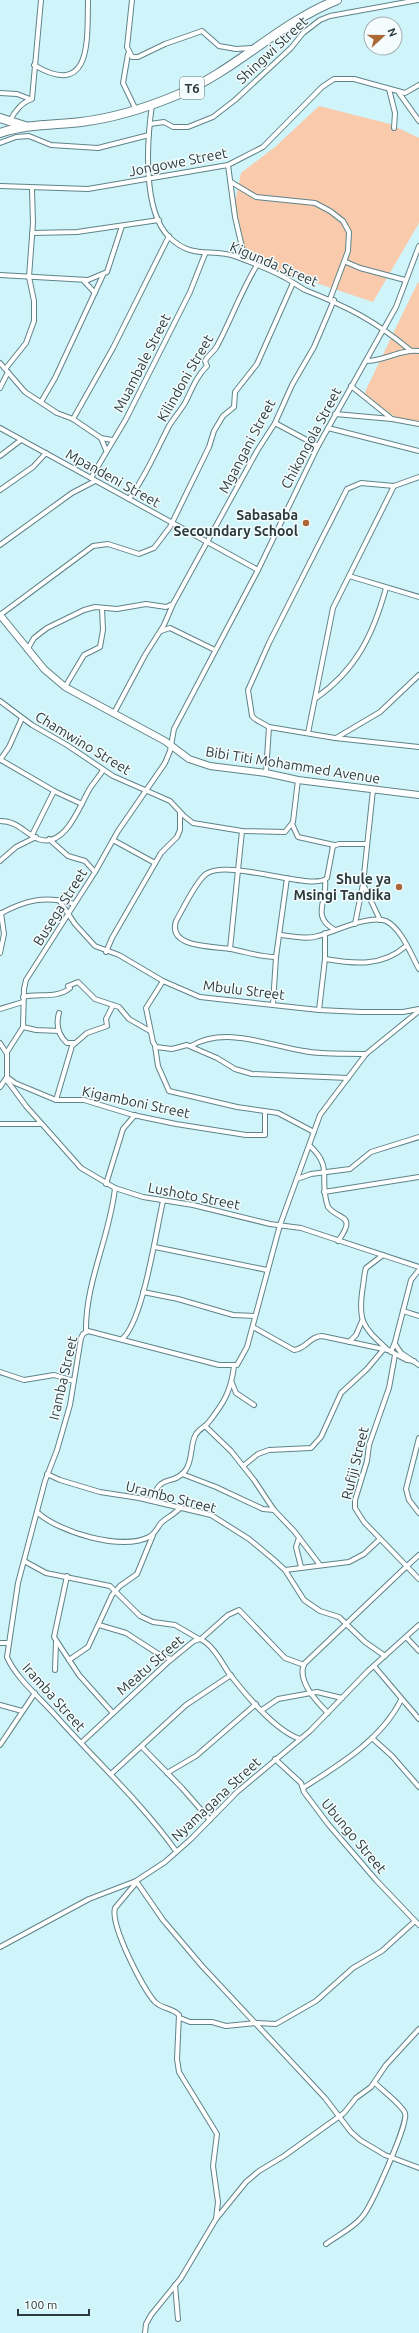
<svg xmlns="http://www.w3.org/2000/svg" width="419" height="2333" font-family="Ubuntu,sans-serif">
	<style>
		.green { fill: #f9cbac }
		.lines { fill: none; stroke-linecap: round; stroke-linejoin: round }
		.street-casing { stroke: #608388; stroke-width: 6 }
		.secondary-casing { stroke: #608388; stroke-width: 8 }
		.highway-casing { stroke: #608388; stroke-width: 10 }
		.street { stroke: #fff; stroke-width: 4 }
		.secondary { stroke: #fff; stroke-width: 6 }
		.highway { stroke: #fff; stroke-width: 8 }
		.poi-dot { fill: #ab6835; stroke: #f5fcfd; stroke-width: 1.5 }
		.labels { text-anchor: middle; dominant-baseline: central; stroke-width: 3; stroke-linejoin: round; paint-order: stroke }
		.shield { fill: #f5fcfd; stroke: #687577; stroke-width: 1 }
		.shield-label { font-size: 13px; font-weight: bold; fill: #2b3b3d }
		.street-label { font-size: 14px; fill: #2b3b3d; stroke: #f5fcfd }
		.poi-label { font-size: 14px; font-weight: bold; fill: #2b3b3d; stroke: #f5fcfd; text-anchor: end }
	</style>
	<rect width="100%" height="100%" fill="#cff5fb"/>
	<g class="green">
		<polygon points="319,106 390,124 419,138 419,223 373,302 247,260 235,202 241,173 275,147"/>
		<polygon points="418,282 419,283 419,421 399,420 364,394"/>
	</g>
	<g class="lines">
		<defs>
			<g id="street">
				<polyline points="132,0 127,47 132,57 138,57 165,44 202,31 219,46 236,49 252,48"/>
				<polyline points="128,54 123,83 136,110"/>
				<path d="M 34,65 C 93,100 87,37 88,0"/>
				<polyline points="389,89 395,113 394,128"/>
				<polyline points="0,93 17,94 30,99"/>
				<polyline points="399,93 419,121"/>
				<path d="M 152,105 C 147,140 142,210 169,237 C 194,261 211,247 237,257 C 253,263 269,269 284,277 C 291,281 298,286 305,290 C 348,307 374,320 410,350"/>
				<path d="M 10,121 C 14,112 22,102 32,99 L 41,0"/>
				<polyline points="150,124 164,122 173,127 188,127 213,117 235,100 291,48 303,33 320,20 330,16 418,0"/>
				<polyline points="0,143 16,137 29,136 51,145 98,148 149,135"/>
				<polyline points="228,165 235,217 245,260"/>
				<polyline points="231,182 256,197 315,203 330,211 343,221 349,232 348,251 330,299"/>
				<polyline points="0,186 88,189 228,165 263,147 322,87 334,79 354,79 405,93 419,85"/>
				<polyline points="32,233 77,232 159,220"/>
				<polyline points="346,262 360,268 405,280"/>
				<polyline points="0,275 88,280 107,272 122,226"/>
				<polyline points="83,280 95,293"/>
				<path d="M 366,361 C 385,361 400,349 419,351"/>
				<polyline points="0,363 25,392 57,413 73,419 101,438 112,440"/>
				<polyline points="6,368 26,343 34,321 34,301 29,277 33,223 32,189"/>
				<polyline points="351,386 392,419 419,424"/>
				<polyline points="0,388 8,372"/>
				<polyline points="41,402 55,378 103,275"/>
				<polyline points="335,414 392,419"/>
				<polyline points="73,419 113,348 169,236"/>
				<polyline points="275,423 318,446"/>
				<polyline points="0,428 258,570"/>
				<polyline points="328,428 419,451"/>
				<polyline points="101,438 106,450"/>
				<polyline points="0,456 21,440"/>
				<polyline points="419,477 394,486 361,483 347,489 269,643 248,690 252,716 255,719 269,727 335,738 419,747"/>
				<polyline points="91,478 126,419 190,292 205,254"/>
				<polyline points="0,490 33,467 46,453"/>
				<path d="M 129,499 C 146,476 156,451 169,426 C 174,418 180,411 185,403 C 192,389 196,377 207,366 L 205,361 C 208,355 214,352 217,346 C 231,320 241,291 257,265"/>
				<polyline points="0,545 72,493 95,481"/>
				<polyline points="349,576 419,597"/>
				<polyline points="0,615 93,546 108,544 139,554 154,548 170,527 209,447 214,431 223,416 234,407 235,392 257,364 293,283"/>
				<polyline points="161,631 170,628 215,650"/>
				<polyline points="27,650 34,638 47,628 84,610 95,607 117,609 146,604 166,607 173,604 257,451 275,423 292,385 314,347 334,300"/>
				<polyline points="65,687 84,655 100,647 103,630 102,608"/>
				<path d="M 316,698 C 356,670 373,635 386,588"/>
				<polyline points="0,701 32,725 67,745 113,776 170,801 184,816 193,823 242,831 285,832 293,822 298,780"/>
				<polyline points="114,713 145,655 164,625 173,604"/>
				<polyline points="308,733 333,608 394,486"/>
				<polyline points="336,738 380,712 419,675"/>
				<polyline points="0,760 9,747 22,718"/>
				<polyline points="1,760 56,792 82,804"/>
				<polyline points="266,773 269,727"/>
				<path d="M 0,821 C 18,821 24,833 38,839 C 65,849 79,807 89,790 C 93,783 99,777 103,770"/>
				<polyline points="292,824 298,837 334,845"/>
				<polyline points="32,835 54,791"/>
				<polyline points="49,839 68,856 85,861 95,872"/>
				<polyline points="113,840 155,863"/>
				<polyline points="0,861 16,847 36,837"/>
				<path d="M 325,880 C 328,901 310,916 335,930"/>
				<polyline points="363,884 380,920"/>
				<polyline points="59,900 75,924 95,946 119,955 163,981 200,997 319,1010 361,1012 403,1012 419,1009"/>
				<path d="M 0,914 C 25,900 46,895 74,904"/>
				<polyline points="355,924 363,884 373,790"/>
				<path d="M 281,935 C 292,936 307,940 318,936 C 334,932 370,914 386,921 C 402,929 411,955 419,969"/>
				<polyline points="230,949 242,831"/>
				<polyline points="106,952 112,938 161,853 177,837 180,830 180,813"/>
				<polyline points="0,953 4,934 1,913"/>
				<path d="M 276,957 C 260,957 246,952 231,949 C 216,946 167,949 176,921 C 183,909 196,881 206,874 C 228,858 314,892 327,878 L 333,846 L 339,844 L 366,844"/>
				<path d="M 325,959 C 355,964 382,967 406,946"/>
				<polyline points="163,981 146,1008 153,1042 156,1047 172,1049 187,1045 217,1058 235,1069 252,1074 348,1078"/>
				<path d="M 23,997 C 38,993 57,999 70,988 L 68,986 L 78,982 L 95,999 L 119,1007 L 129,1019 L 150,1031"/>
				<polyline points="273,1004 276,957 287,878"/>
				<polyline points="0,1009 23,1002"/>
				<polyline points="319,1010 325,959 325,933"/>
				<path d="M 59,1013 C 56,1024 58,1035 67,1043 L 74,1043"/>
				<polyline points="23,1027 36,1030 59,1031"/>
				<polyline points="0,1043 7,1054"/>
				<polyline points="155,1046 158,1066 169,1091 237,1107 278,1113 314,1132"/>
				<path d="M 191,1046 C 225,1026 267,1045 304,1051 C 324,1055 346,1053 366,1054"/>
				<polyline points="7,1077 15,1083 56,1100 84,1100 133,1115 176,1124 246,1135 265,1135 265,1112"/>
				<polyline points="6,1079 26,1106 81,1168 115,1188 143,1197 193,1205 270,1224 301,1228 419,1267"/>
				<polyline points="0,1087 7,1077 7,1052 23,1027 24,989 26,980 95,872 118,831 165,763 170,751 174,729 258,570 318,446 396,307 419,246"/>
				<polyline points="56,1100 72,1046 87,1033 107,1026 106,1019 113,1005"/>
				<polyline points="0,1124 41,1124"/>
				<path d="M 310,1146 C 334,1168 318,1179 328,1207 C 338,1220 358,1214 338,1241"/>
				<polyline points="297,1179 311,1174 350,1169 371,1152 419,1137"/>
				<polyline points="106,1184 123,1129 135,1115"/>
				<polyline points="324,1192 419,1177"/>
				<polyline points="155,1247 267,1270"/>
				<path d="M 383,1255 L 366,1268 C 364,1274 364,1280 363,1286 C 357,1322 363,1327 388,1350"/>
				<polyline points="143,1292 178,1299 233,1315 255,1316"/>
				<polyline points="403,1311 419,1316"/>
				<path d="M 253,1327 L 294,1350 C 306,1349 310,1336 322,1336 L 388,1350 L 407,1360 L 414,1361"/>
				<path d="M 86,1332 C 85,1282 110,1237 115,1188"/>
				<path d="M 122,1339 C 143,1322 156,1231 163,1201"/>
				<polyline points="349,1342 356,1335 362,1321"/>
				<polyline points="395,1344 401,1353 419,1365"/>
				<polyline points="391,1352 395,1342 411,1280 419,1270"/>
				<polyline points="395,1355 389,1388 369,1445 367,1461 355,1500 355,1508 364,1522 419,1579"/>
				<polyline points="0,1372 24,1380 54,1375 74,1381"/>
				<polyline points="232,1383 236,1393 254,1405"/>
				<polyline points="205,1426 231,1451 254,1480 274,1510 294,1531 320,1565"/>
				<polyline points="419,1438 406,1489 409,1500 419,1513"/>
				<polyline points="243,1466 258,1454 269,1450 311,1448 321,1437 341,1393 367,1369 383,1350"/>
				<polyline points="47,1474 60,1480 100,1492 139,1498 211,1515 249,1539 273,1559 285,1570 304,1600 320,1611 339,1617 365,1642 385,1656"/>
				<polyline points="182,1474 216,1487 263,1509 274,1510"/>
				<path d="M 152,1501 C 160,1472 172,1487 185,1471 C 193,1461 190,1446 195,1436 C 198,1429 204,1428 208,1423 C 224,1403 231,1391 234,1366"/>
				<path d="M 37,1512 C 58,1532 121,1551 149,1537 C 155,1534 157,1528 161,1523 C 167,1517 174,1515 180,1508"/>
				<polyline points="299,1538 296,1547 301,1567"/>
				<polyline points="24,1561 46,1573 110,1586 140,1616 153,1622 175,1625 199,1639"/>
				<polyline points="407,1566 419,1555"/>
				<polyline points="285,1570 349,1562 364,1554 380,1539"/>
				<polyline points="67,1576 54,1637 79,1675 112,1712"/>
				<polyline points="99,1625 126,1633 160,1655 171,1659"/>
				<polyline points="406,1637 419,1651"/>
				<polyline points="201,1639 228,1615 239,1610 285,1658 304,1665"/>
				<polyline points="0,1643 9,1643"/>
				<polyline points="69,1660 88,1647 112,1595 120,1586 137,1574 153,1535"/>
				<polyline points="374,1666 419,1719"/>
				<polyline points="55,1670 56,1642"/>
				<polyline points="311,1693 317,1692 342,1698"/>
				<polyline points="0,1705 22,1711"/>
				<polyline points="262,1710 278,1699 311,1693"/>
				<path d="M 328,1713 C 316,1701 297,1681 304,1664 L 407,1566"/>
				<polyline points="372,1738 392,1756 419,1787"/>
				<path d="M 81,1743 L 167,1663 L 194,1641 L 200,1639 C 212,1644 221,1661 228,1672 C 245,1694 274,1730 300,1739"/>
				<polyline points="0,1745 35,1693"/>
				<polyline points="142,1747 182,1788 210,1820"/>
				<polyline points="275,1759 301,1783 304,1792 328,1824 376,1880 419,1925"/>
				<polyline points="167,1773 196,1756 256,1704"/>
				<polyline points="111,1774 186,1705 231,1675"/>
				<path d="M 303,1788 C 339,1765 381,1740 401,1700"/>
				<path d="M 176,1851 C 141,1802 96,1761 56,1716 C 41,1699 16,1678 7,1657 L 18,1583 L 45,1481 L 57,1450 L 70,1405 L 81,1338 L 83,1334 L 88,1331 L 219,1365 L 237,1365 L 247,1347 L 280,1225 L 320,1115 L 366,1054 L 419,1011"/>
				<polyline points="136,1881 163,1920 202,1966 325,2098 351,2132 360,2140 385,2155 419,2168"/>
				<path d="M 136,1883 L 115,1908 C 110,1925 143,1989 155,2002 C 162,2009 173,2008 179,2015 L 177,2059 L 179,2072 L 217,2134 L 213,2166 L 218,2202 L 216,2219"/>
				<polyline points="0,1947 89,1899 136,1881 165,1862 191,1839 237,1792 310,1731 368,1671 419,1625"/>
				<polyline points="180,2018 190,2022 212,2022 226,2026 257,2023 276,2024 316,2001 353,1968 382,1951 415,1921"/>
				<path d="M 326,2244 C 338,2235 352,2229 362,2217 C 371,2207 409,2123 405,2113 C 402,2105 382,2090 375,2083"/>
				<polyline points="175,2285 178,2319"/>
				<polyline points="145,2333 146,2324 151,2315 181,2278 216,2219 246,2182 259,2171 284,2156 344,2113 356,2098 371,2087 386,2065 419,2029"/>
			</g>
			<polyline id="secondary" points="0,615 44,669 65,687 165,741 189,759 210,766 266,773 298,780 419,795"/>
			<g id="highway">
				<polyline points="0,118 25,126"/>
				<path d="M 0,133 C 26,124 54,125 81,122 C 114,118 146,108 177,95 C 235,71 279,23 337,0"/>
			</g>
		</defs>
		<use href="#street" class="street-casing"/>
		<use href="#secondary" class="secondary-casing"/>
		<use href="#highway" class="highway-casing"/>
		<use href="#street" class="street"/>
		<use href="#secondary" class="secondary"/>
		<use href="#highway" class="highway"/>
	</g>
	<g class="poi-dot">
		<circle cx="306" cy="523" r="4"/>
		<circle cx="399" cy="887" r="4"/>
	</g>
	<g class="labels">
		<rect class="shield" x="180" y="77" width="24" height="22" rx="3"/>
		<g class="shield-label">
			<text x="192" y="88">T6</text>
		</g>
		<g class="street-label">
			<text transform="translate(272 50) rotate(-43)">Shingwi Street</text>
			<text transform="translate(178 162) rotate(-11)">Jongowe Street</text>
			<text transform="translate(274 264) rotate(23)">Kigunda Street</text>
			<text transform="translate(142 363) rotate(-63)">Muambale Street</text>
			<text transform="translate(185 378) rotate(-60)">Kilindoni Street</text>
			<text transform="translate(311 438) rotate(-62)">Chikongola Street</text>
			<text transform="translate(247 446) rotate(-62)">Mgangani Street</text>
			<text transform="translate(113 478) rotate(29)">Mpandeni Street</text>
			<text transform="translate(83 743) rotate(31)">Chamwino Street</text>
			<text transform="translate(293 765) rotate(9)">Bibi Titi Mohammed Avenue</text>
			<text transform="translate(60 907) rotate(-58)">Busega Street</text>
			<text transform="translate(244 990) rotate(7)">Mbulu Street</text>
			<text transform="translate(136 1102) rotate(12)">Kigamboni Street</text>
			<text transform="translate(194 1196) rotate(11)">Lushoto Street</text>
			<text transform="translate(63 1378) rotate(-77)">Iramba Street</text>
			<text transform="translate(355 1463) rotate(-76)">Rufiji Street</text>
			<text transform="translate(171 1497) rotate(14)">Urambo Street</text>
			<text transform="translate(150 1665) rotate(-41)">Meatu Street</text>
			<text transform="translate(54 1697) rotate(48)">Iramba Street</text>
			<text transform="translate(216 1799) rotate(-43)">Nyamagana Street</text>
			<text transform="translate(354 1836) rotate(50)">Ubungo Street</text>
		</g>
		<g class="poi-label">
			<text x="298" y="515">Sabasaba<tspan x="298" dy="16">Secoundary School</tspan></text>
			<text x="391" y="879">Shule ya<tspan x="391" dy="16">Msingi Tandika</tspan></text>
		</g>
	</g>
	<g transform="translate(383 36) rotate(69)"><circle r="19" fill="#f5fcfd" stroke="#a4afb0"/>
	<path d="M0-3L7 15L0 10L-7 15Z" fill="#ab6835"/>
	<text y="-6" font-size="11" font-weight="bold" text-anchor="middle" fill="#2b3b3d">N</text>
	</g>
	<path d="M18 2309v6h71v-6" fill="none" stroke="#2b3b3d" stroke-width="2"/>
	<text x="24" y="2309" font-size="12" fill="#2b3b3d" stroke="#f5fcfd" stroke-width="3" paint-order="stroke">100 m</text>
</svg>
